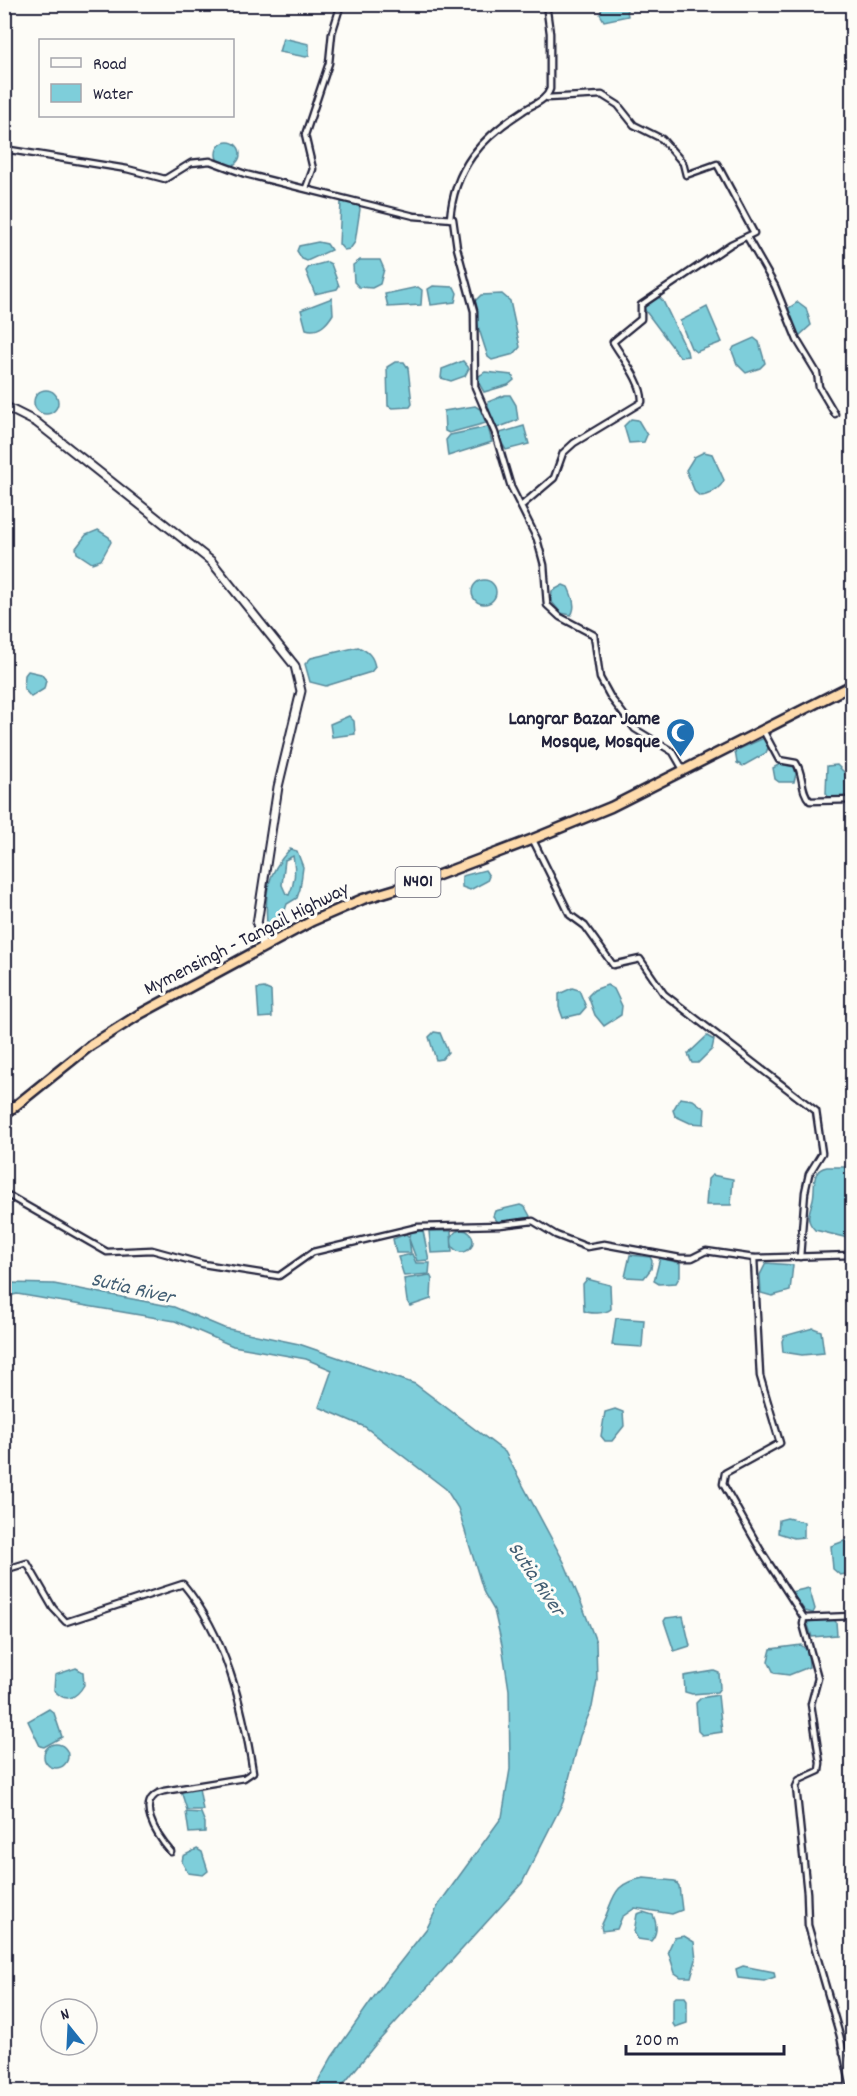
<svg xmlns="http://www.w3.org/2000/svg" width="857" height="2096" font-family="Dekko,sans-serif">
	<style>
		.water { fill: #7eceda; stroke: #59899a; stroke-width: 1.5; fill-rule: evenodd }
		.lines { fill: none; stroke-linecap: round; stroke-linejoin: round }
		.street-casing { stroke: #22223b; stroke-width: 9 }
		.secondary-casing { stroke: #22223b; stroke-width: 11 }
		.highway-casing { stroke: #22223b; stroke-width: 13 }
		.street { stroke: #fdfcf7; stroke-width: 4.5 }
		.secondary { stroke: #fdfcf7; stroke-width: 7 }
		.highway { stroke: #fedbac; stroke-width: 8 }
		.labels { text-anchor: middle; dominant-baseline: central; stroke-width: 6; stroke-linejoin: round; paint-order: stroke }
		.shield { fill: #fdfcf7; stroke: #646373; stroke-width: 1.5 }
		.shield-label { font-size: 18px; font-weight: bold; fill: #22223b }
		.poi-label { font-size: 20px; font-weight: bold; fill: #22223b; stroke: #fdfcf7; text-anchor: end }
		.street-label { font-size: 20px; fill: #22223b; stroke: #fdfcf7 }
		.water-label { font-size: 21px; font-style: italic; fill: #425e73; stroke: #fdfcf7 }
	</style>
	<rect width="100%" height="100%" fill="#fdfcf7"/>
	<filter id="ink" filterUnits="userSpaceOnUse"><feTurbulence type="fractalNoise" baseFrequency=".0167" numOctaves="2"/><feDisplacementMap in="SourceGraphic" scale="12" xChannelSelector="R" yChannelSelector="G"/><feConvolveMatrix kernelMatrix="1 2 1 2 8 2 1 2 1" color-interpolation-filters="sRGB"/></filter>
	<g filter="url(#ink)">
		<g class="water">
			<polygon points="603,5 626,5 628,16 604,21 600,14"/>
			<polygon points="283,38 309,44 309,55 306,57 279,52"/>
			<circle cx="228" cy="154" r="12"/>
			<polygon points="346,201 358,204 360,209 355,242 350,249 344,250 339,244 341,202"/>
			<polygon points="318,242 327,244 331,250 307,261 302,259 297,251 299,246"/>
			<polygon points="360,260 380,260 384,269 380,284 372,288 359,287 354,282 353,265"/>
			<polygon points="327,262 331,264 339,286 337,289 315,294 306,271 309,267"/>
			<polygon points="433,286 454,287 457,293 455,302 431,305 428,289"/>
			<polygon points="418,287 422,290 421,305 388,307 385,294"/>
			<polygon points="502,294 510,301 520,347 514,354 492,360 488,357 477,323 475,301 481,295"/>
			<polygon points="658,296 663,301 687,351 688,356 680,357 644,309 644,306"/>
			<path d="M 332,298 L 333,314 C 327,324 319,333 306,329 L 301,310 Z"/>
			<path d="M 798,302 L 806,308 L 811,325 L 800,335 C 794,331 788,316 789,308 Z"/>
			<polygon points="707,307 722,342 696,352 691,348 680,321"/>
			<polygon points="754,338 759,342 765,363 760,368 746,373 737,364 732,351 734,347"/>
			<polygon points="463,361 469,368 465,376 451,381 441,378 442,369"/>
			<polygon points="395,362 404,362 408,368 412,404 410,407 392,408 388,406 387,367"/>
			<polygon points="485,372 512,375 514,380 508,385 484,392 476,378"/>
			<circle cx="46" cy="402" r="12"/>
			<polygon points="505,395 510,395 516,405 518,420 497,428 489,416 488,402"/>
			<polygon points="475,406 480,409 486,423 449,433 445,431 444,411"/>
			<polygon points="631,419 638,420 647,435 644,442 629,443 624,426"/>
			<polygon points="524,426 529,444 506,450 501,442 500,433"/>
			<polygon points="488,427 492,442 448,456 446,440 450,435"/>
			<path d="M 704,452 L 712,454 L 724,480 C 721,488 708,496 700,496 L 695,492 L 686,470 L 694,457 Z"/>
			<polygon points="98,530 109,537 111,542 101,560 92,563 77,553 76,548 86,535"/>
			<circle cx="484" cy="592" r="12"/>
			<path d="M 563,585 L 568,587 C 572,596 577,607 571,615 L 561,613 L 551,601 L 552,591 Z"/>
			<path d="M 358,647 C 368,651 373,656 375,667 L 371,672 L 326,686 L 310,682 L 305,664 L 311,658 Z"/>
			<polygon points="28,671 41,674 46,680 44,689 31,697 24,689 25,675"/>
			<polygon points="349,716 354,721 355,734 332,737 330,724"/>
			<polygon points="764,738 769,745 766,753 743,766 737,763 735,751"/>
			<polygon points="780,764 794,767 796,774 794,782 779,782 775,779 773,768"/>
			<polygon points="837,765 845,773 846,795 843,798 828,797 826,793 827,766"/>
			<path d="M 290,849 L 297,851 L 303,867 L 300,889 L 297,898 L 287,904 L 281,922 L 267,925 C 265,892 266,875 290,849 ZM 293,856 C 296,869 295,883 289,895 L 286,894 L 282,885 L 285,860 Z"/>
			<polygon points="485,870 489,876 487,881 470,890 462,887 462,876"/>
			<polygon points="607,985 614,989 622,1006 621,1015 604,1026 595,1015 588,996 594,990"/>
			<polygon points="264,988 271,991 272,1017 259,1018 257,989"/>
			<polygon points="572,988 579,990 586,1007 580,1014 563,1018 559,1007 559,994"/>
			<polygon points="434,1032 440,1033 448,1052 442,1059 436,1060 429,1037"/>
			<polygon points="707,1036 714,1040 712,1049 698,1063 692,1063 688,1054"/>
			<polygon points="680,1098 693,1100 705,1109 704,1124 690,1123 675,1116 673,1110"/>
			<path d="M 827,1167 L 852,1167 L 852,1239 L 815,1230 C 804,1219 810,1212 813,1199 C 816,1187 810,1170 827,1167 Z"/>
			<polygon points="712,1175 733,1179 731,1205 706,1205 708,1179"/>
			<polygon points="520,1205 525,1207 530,1216 528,1218 498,1222 493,1216 495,1211"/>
			<circle cx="462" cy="1241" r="11"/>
			<polygon points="423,1231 429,1260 417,1261 409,1239 411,1253 396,1253 393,1239 406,1234 409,1237 410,1232"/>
			<polygon points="429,1231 451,1231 452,1252 431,1253"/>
			<polygon points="412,1254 416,1263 430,1263 429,1274 404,1276 398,1257"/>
			<polygon points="630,1255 650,1257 652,1261 651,1269 644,1278 625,1277"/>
			<polygon points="660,1258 680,1263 680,1276 676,1283 659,1284 654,1281"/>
			<polygon points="766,1263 793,1265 790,1291 772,1296 761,1293 760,1275"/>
			<polygon points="430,1275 432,1279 431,1299 410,1306 407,1301 404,1279"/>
			<path d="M 587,1279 L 610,1285 L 611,1309 C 605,1314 590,1314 584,1311 L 583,1284 Z"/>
			<polygon points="7,1283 54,1284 174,1307 224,1328 299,1344 415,1384 505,1452 564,1562 582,1605 596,1642 597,1680 592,1707 580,1736 563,1802 522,1883 375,2045 338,2091 313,2091 332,2057 383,1984 427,1928 439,1904 502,1817 510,1769 509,1690 502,1645 494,1610 484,1593 458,1508 446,1489 365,1427 319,1407 332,1370 306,1359 233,1346 175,1321 17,1294 5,1297"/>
			<polygon points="616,1318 644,1320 642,1347 612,1345"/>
			<polygon points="813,1328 821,1331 824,1353 802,1355 783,1352 782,1341 784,1336"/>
			<polygon points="615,1409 623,1412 624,1426 612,1441 605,1441 601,1436 605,1412"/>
			<polygon points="787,1518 804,1522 804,1537 794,1538 778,1533 779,1520"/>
			<polygon points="847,1540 852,1551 852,1573 840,1575 833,1569 831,1546"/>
			<polygon points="809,1588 815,1609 813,1613 805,1611 791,1592"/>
			<polygon points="683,1616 690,1646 674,1651 664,1621 666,1618"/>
			<polygon points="832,1618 836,1622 837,1635 812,1637 807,1622"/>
			<polygon points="801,1645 808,1651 809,1667 789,1675 774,1673 768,1661 771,1649"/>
			<path d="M 76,1668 L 83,1672 L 84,1685 C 76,1699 65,1703 54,1690 L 55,1675 Z"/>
			<polygon points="714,1671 719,1673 720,1688 717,1692 692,1694 685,1692 684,1676"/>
			<polygon points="718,1695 722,1732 702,1735 698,1731 696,1703 701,1698"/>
			<polygon points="49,1709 54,1713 62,1737 44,1747 40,1746 28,1721"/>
			<circle cx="56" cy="1756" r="12"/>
			<polygon points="199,1788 203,1810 187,1810 181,1791"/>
			<polygon points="186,1812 201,1813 205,1823 205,1832 189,1833"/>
			<polygon points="197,1849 202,1852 208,1871 203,1875 188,1873 182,1862 183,1856"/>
			<path d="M 644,1878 L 675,1881 L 679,1886 L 682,1910 L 672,1914 L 635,1908 L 622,1917 L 617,1929 L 602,1931 L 601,1926 C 615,1900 610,1883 644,1878 Z"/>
			<path d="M 643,1912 L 653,1915 C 657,1924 658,1933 651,1941 L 638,1939 L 634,1932 L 637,1914 Z"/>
			<polygon points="684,1936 694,1942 696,1960 691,1977 681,1977 675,1973 668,1951 674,1938"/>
			<polygon points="743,1966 774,1972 775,1977 764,1981 738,1978 736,1969"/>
			<polygon points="676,1997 685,1997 687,2000 687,2023 675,2027 673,2024 673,2000"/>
		</g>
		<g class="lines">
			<defs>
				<g id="street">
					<polyline points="4,149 127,169 165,179 191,163 210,161 245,174 414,216 453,219 457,248 474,311 475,387 495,433 511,487 537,539 544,565 547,605 560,617 594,635 600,678 611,698 635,729 673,752 684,771"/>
					<polyline points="306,188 313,169 305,135 329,63 332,33 341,4"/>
					<path d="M 450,219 C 454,168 481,138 523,111 C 533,104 546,101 550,89 L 550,33 L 546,4"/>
					<polyline points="747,237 775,286 797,340 817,373 819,387 835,414"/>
					<path d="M 521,506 L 554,478 L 563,453 L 574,443 L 642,402 C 643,383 623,359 613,342 L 641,319 L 641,305 L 731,244 L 754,233 L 717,164 L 686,175 L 683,163 L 662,139 L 634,125 L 618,105 L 602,95 L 547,98"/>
					<path d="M 764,732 L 779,760 L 796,763 C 804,774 800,791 810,801 L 852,800"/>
					<polyline points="533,840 570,915 585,926 613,965 640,959 664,994 816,1111 822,1153 809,1174 805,1192 800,1257"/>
					<polyline points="4,1193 107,1252 152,1250 203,1264 279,1276 313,1252 418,1227 500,1225 533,1221 556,1235 587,1247 604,1244 680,1258 692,1258 706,1251 754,1258 852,1255"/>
					<polyline points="754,1258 760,1376 780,1443 725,1473 723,1484 761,1551 804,1618 852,1616"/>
					<path d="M 4,1570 L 27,1563 L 53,1608 L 66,1622 L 183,1584 C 226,1636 243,1707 253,1772 L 244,1778 L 164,1791 C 132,1799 158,1837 171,1852"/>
					<polyline points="804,1618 803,1624 818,1678 811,1704 820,1763 819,1771 799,1780 796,1787 807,1893 808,1925 840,2036 852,2092"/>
					<polyline points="843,2053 852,2050"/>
				</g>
				<polyline id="secondary" points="4,406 36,422 211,561 295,666 301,691 278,787 257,924 263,946"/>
				<polyline id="highway" points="4,1115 91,1045 140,1014 312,921 363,899 423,881 533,839 611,807 852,685"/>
			</defs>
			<use href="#street" class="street-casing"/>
			<use href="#secondary" class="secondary-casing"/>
			<use href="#highway" class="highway-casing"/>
			<use href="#street" class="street"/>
			<use href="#secondary" class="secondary"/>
			<use href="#highway" class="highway"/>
		</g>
	</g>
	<defs>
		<symbol id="mosque-pin" viewBox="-11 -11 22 30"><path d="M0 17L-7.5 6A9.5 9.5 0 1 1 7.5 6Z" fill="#1f6fb2" stroke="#fdfcf7"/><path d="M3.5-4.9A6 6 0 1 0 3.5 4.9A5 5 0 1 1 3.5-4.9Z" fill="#fff"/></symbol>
	</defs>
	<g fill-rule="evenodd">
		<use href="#mosque-pin" x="664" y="716" width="33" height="45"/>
	</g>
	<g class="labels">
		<rect class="shield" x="395.5" y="867" width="45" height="30" rx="4.5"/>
		<g class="shield-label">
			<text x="418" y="882">N401</text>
		</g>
		<g class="poi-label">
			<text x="660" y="720">Langrar Bazar Jame<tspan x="660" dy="23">Mosque, Mosque</tspan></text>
		</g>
		<g class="street-label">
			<text transform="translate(247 940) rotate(-27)">Mymensingh - Tangail Highway</text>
		</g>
		<g class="water-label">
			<text transform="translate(132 1290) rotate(13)">Sutia River</text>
			<text transform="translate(535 1580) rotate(56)">Sutia River</text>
		</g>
	</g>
	<rect width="857" height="2096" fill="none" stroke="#fdfcf7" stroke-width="24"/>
	<rect x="12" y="12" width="833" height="2072" fill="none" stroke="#22223b" stroke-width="2" filter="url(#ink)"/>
	<rect x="39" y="39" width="195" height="78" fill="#fdfcf7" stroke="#a5a5ac" stroke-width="1.5"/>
	<rect x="51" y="58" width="30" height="9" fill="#fdfcf7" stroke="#a5a5ac" stroke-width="1.5"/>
	<text x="93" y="69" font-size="18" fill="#22223b">Road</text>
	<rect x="51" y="84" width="30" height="18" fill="#7eceda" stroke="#a5a5ac" stroke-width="1.5"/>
	<text x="93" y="99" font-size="18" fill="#22223b">Water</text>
	<g transform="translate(69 2027) rotate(342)"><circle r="28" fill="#fdfcf7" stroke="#a5a5ac" stroke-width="1.5"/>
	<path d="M0-4.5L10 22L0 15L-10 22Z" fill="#1f6fb2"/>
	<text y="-9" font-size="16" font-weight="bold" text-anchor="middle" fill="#22223b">N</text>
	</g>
	<path d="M626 2045v9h158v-9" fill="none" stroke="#22223b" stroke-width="3"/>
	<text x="635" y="2045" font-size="18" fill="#22223b" stroke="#fdfcf7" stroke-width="4.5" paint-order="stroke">200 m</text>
</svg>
